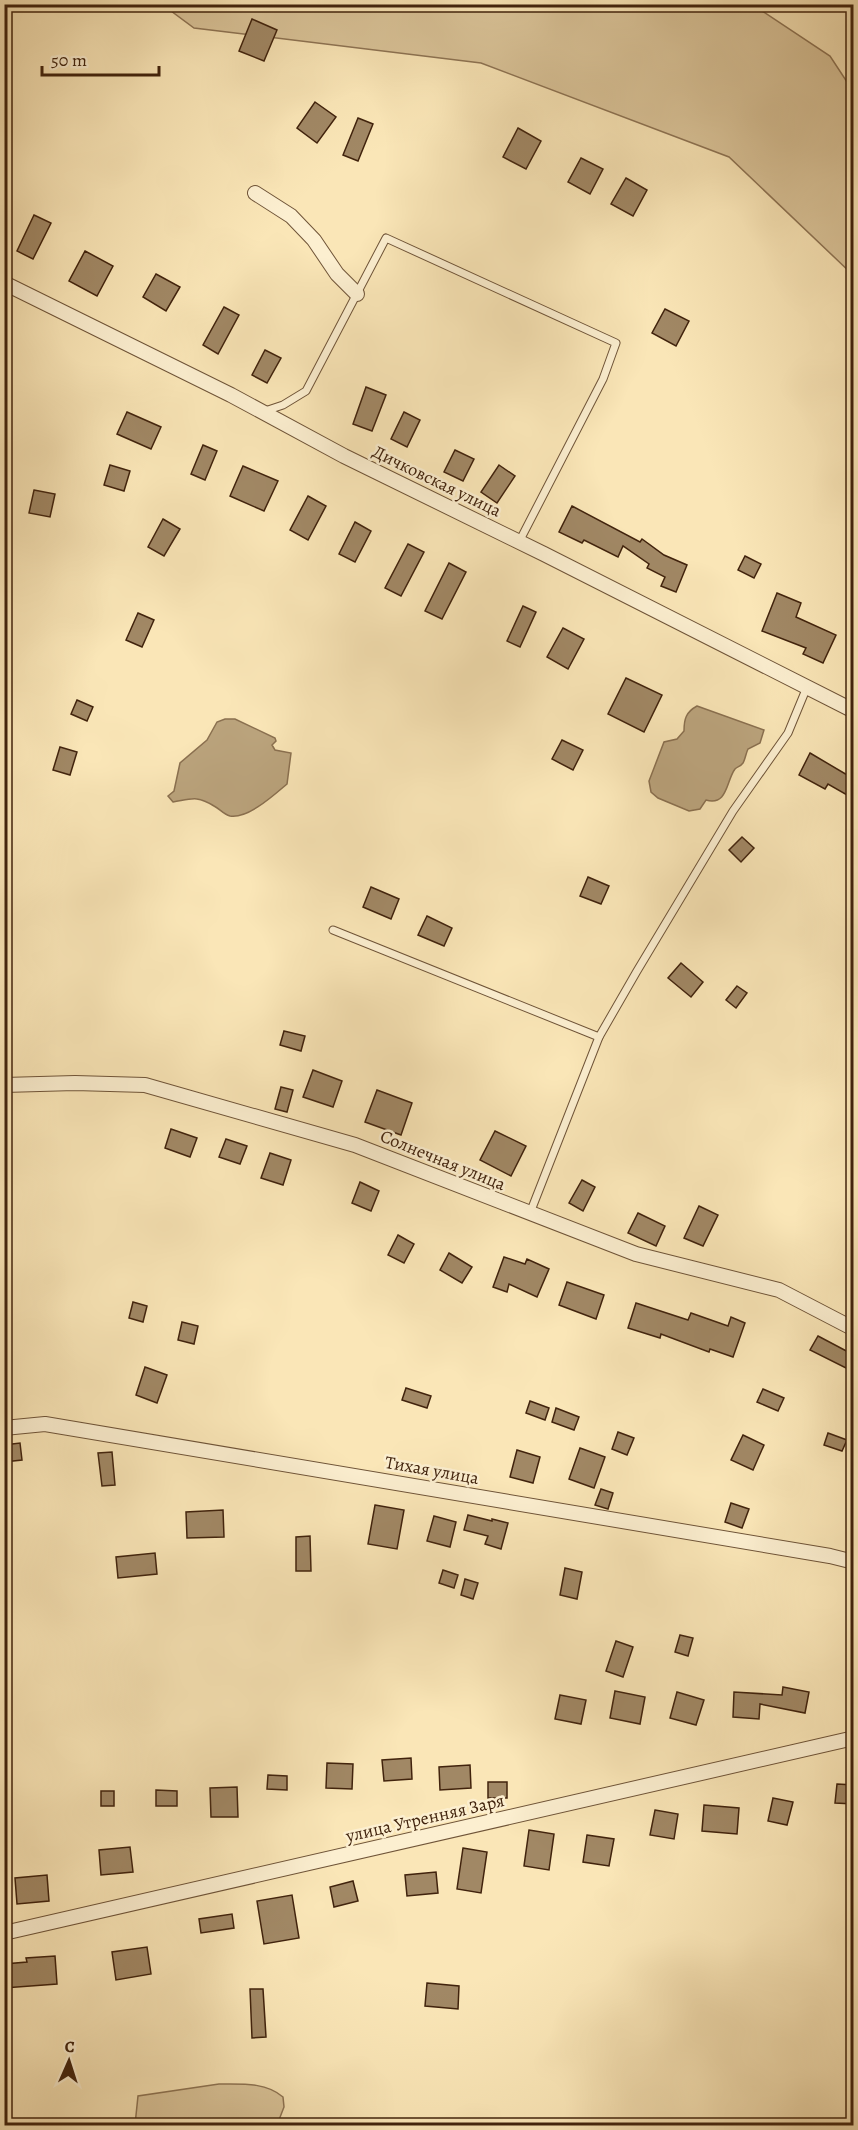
<svg xmlns="http://www.w3.org/2000/svg" width="858" height="2130" font-family="Alegreya,serif">
	<style>
		.green { fill: #dbc59a; stroke: #8e7454; stroke-width: 1.5 }
		.water { fill: #bba47d; stroke: #8a7050; stroke-width: 1.5 }
		.building { fill: #a18865; stroke: #41230d; stroke-width: 1.5 }
		.lines { fill: none; stroke-linecap: round; stroke-linejoin: round }
		.lane-casing { stroke: #6f5438; stroke-width: 9 }
		.street-casing { stroke: #6f5438; stroke-width: 16 }
		.lane { stroke: #fcefd0; stroke-width: 7 }
		.street { stroke: #fcefd0; stroke-width: 14 }
		.labels { text-anchor: middle; dominant-baseline: central; stroke-width: 5; stroke-linejoin: round; paint-order: stroke }
		.street-label { font-size: 18px; fill: #41230d; stroke: #fcefd0 }
	</style>
	<rect width="100%" height="100%" fill="#fae6b7"/>
	<filter id="stains"><feTurbulence type="fractalNoise" baseFrequency=".00333" numOctaves="4"/><feColorMatrix values="0 0 0 0 .2 0 0 0 0 .09 0 0 0 0 .02 0 0 0 .5 -.17"/></filter>
	<radialGradient id="worn" r=".72"><stop offset=".6" stop-color="#630" stop-opacity="0"/><stop offset="1" stop-color="#630" stop-opacity=".3"/></radialGradient>
	<g class="green">
		<polygon points="163,5 753,5 830,56 853,91 853,275 729,157 481,63 194,28"/>
		<path d="M 219,2084 C 241,2084 266,2082 283,2097 L 284,2107 L 277,2125 L 135,2125 L 138,2096 Z"/>
	</g>
	<g class="water">
		<path d="M 697,706 L 764,730 L 760,743 L 748,749 C 746,753 745,760 743,763 C 740,767 738,766 735,769 C 726,781 728,806 706,800 L 700,809 L 689,811 L 658,798 L 651,792 L 649,781 L 664,742 L 677,739 L 684,731 C 684,719 686,712 697,706 Z"/>
		<path d="M 225,719 L 235,719 L 275,738 L 276,741 L 272,745 L 275,750 L 291,753 L 287,784 C 274,795 248,819 230,816 C 223,814 220,809 214,806 C 197,795 191,799 173,802 L 168,796 L 174,791 L 180,763 L 207,740 L 217,722 Z"/>
	</g>
	<g class="building">
		<polygon points="252,19 277,30 264,61 239,51"/>
		<polygon points="315,102 336,117 317,143 297,128"/>
		<polygon points="358,118 373,124 358,161 343,155"/>
		<polygon points="518,128 541,141 526,169 503,157"/>
		<polygon points="581,158 603,169 590,194 568,182"/>
		<polygon points="626,178 647,190 633,216 611,204"/>
		<polygon points="34,215 51,223 33,259 17,251"/>
		<polygon points="85,251 113,266 97,296 69,281"/>
		<polygon points="156,274 180,287 166,311 143,297"/>
		<polygon points="224,307 239,315 218,354 203,345"/>
		<polygon points="665,309 689,321 676,346 652,333"/>
		<polygon points="265,350 281,358 267,383 252,375"/>
		<polygon points="366,387 386,395 372,431 353,424"/>
		<polygon points="127,412 161,427 151,449 117,434"/>
		<polygon points="404,412 420,420 407,447 391,439"/>
		<polygon points="203,445 217,451 205,480 191,474"/>
		<polygon points="455,450 474,459 463,481 444,472"/>
		<polygon points="110,465 130,471 124,491 104,485"/>
		<polygon points="499,465 515,476 497,503 481,492"/>
		<polygon points="243,466 278,481 264,511 230,496"/>
		<polygon points="34,490 55,494 50,517 29,513"/>
		<polygon points="308,496 326,506 308,540 290,530"/>
		<polygon points="572,506 640,542 642,539 664,555 687,565 676,592 661,586 665,577 647,568 649,564 623,546 618,557 584,540 582,543 559,532"/>
		<polygon points="163,519 180,529 164,556 148,547"/>
		<polygon points="355,522 371,531 355,562 339,554"/>
		<polygon points="408,544 424,552 401,596 385,588"/>
		<polygon points="745,556 761,564 754,578 738,570"/>
		<polygon points="449,563 466,572 442,619 425,611"/>
		<polygon points="777,593 801,603 796,617 836,635 823,663 803,654 806,648 762,631"/>
		<polygon points="523,606 536,612 520,647 507,641"/>
		<polygon points="138,613 154,620 142,647 126,640"/>
		<polygon points="563,628 584,639 568,669 547,657"/>
		<polygon points="626,678 662,695 644,732 608,714"/>
		<polygon points="77,700 93,707 87,721 71,714"/>
		<polygon points="562,740 583,750 573,770 552,759"/>
		<polygon points="60,747 77,752 70,775 53,770"/>
		<polygon points="810,753 854,779 854,799 828,784 825,789 799,775"/>
		<polygon points="742,837 754,848 741,862 729,850"/>
		<polygon points="588,877 609,886 601,904 580,896"/>
		<polygon points="371,887 399,899 391,919 363,907"/>
		<polygon points="427,916 452,928 444,946 418,935"/>
		<polygon points="681,963 703,982 691,997 668,978"/>
		<polygon points="737,986 747,993 736,1008 726,1000"/>
		<polygon points="284,1031 305,1036 301,1051 280,1045"/>
		<polygon points="313,1070 342,1081 333,1107 303,1097"/>
		<polygon points="281,1087 293,1090 287,1112 275,1109"/>
		<polygon points="377,1090 412,1103 401,1135 365,1122"/>
		<polygon points="171,1129 197,1138 190,1157 165,1148"/>
		<polygon points="495,1131 526,1146 511,1176 480,1160"/>
		<polygon points="226,1139 247,1146 240,1164 219,1157"/>
		<polygon points="270,1153 291,1160 283,1185 261,1178"/>
		<polygon points="582,1180 595,1187 583,1211 569,1203"/>
		<polygon points="360,1182 379,1191 371,1211 352,1203"/>
		<polygon points="699,1206 718,1215 703,1246 684,1238"/>
		<polygon points="638,1213 665,1226 656,1246 628,1233"/>
		<polygon points="398,1235 414,1244 404,1263 388,1255"/>
		<polygon points="449,1253 472,1267 462,1283 440,1270"/>
		<polygon points="504,1257 525,1264 527,1259 549,1269 537,1297 509,1284 507,1292 493,1287"/>
		<polygon points="567,1282 604,1295 596,1319 559,1305"/>
		<polygon points="133,1302 147,1306 143,1322 129,1318"/>
		<polygon points="636,1303 688,1320 691,1313 728,1326 731,1317 745,1323 733,1357 710,1349 709,1352 661,1334 660,1338 628,1328"/>
		<polygon points="182,1322 198,1326 194,1344 178,1340"/>
		<polygon points="818,1336 854,1355 854,1372 810,1350"/>
		<polygon points="145,1367 167,1375 157,1403 136,1395"/>
		<polygon points="406,1388 431,1396 427,1408 402,1400"/>
		<polygon points="763,1389 784,1398 778,1411 757,1402"/>
		<polygon points="530,1401 549,1408 545,1420 526,1413"/>
		<polygon points="556,1408 579,1417 574,1430 552,1422"/>
		<polygon points="618,1432 634,1438 627,1455 612,1449"/>
		<polygon points="828,1433 847,1440 842,1451 824,1445"/>
		<polygon points="743,1435 764,1445 753,1470 731,1460"/>
		<polygon points="20,1443 22,1460 4,1462 4,1445"/>
		<polygon points="580,1448 605,1457 594,1488 569,1479"/>
		<polygon points="517,1450 540,1457 533,1483 510,1477"/>
		<polygon points="112,1452 115,1485 102,1486 98,1453"/>
		<polygon points="601,1489 613,1493 608,1509 595,1505"/>
		<polygon points="731,1503 749,1509 742,1528 725,1522"/>
		<polygon points="375,1505 404,1510 397,1549 368,1544"/>
		<polygon points="223,1510 224,1537 187,1538 186,1512"/>
		<polygon points="468,1515 492,1521 492,1519 508,1523 501,1549 485,1544 488,1536 464,1530"/>
		<polygon points="434,1516 456,1522 450,1547 427,1541"/>
		<polygon points="310,1536 311,1571 296,1571 296,1537"/>
		<polygon points="155,1553 157,1574 118,1578 116,1557"/>
		<polygon points="565,1568 582,1572 577,1599 560,1595"/>
		<polygon points="443,1570 458,1575 454,1588 439,1583"/>
		<polygon points="465,1579 478,1583 473,1599 461,1595"/>
		<polygon points="680,1635 693,1638 688,1656 675,1652"/>
		<polygon points="616,1641 633,1647 623,1677 606,1671"/>
		<polygon points="783,1687 809,1692 805,1713 760,1704 759,1719 733,1717 734,1692 782,1695"/>
		<polygon points="615,1691 645,1697 640,1724 610,1718"/>
		<polygon points="677,1692 704,1700 696,1725 670,1718"/>
		<polygon points="560,1695 586,1700 581,1724 555,1719"/>
		<polygon points="411,1758 412,1779 384,1781 382,1760"/>
		<polygon points="327,1763 353,1764 352,1789 326,1788"/>
		<polygon points="470,1765 471,1788 440,1790 439,1767"/>
		<polygon points="268,1775 287,1776 287,1790 267,1789"/>
		<rect x="488" y="1782" width="19" height="16"/>
		<polygon points="837,1784 854,1785 854,1804 835,1803"/>
		<polygon points="237,1787 238,1817 211,1817 210,1788"/>
		<polygon points="156,1790 177,1791 177,1806 156,1806"/>
		<rect x="101" y="1791" width="13" height="15"/>
		<polygon points="773,1798 793,1802 787,1825 768,1821"/>
		<polygon points="704,1805 739,1808 737,1834 702,1831"/>
		<polygon points="655,1810 678,1814 674,1839 650,1835"/>
		<polygon points="529,1830 554,1834 549,1870 524,1866"/>
		<polygon points="587,1835 614,1839 609,1866 583,1862"/>
		<polygon points="130,1847 133,1872 101,1875 99,1850"/>
		<polygon points="463,1848 487,1852 481,1893 457,1889"/>
		<polygon points="436,1872 438,1893 407,1896 405,1875"/>
		<polygon points="47,1875 49,1901 17,1904 15,1878"/>
		<polygon points="353,1881 358,1901 334,1907 330,1887"/>
		<polygon points="292,1895 299,1938 264,1944 257,1901"/>
		<polygon points="232,1914 234,1928 201,1933 199,1919"/>
		<polygon points="147,1947 151,1974 116,1980 112,1952"/>
		<polygon points="55,1956 57,1984 4,1988 4,1964 27,1962 26,1958"/>
		<polygon points="427,1983 459,1986 458,2009 425,2006"/>
		<polygon points="250,1989 263,1989 266,2037 252,2038"/>
	</g>
	<g class="lines">
		<defs>
			<g id="lane">
				<polyline points="265,411 283,405 306,391 386,238 616,343 603,379 519,542"/>
				<polyline points="333,930 599,1037"/>
				<polyline points="530,1213 599,1037 637,971 733,811 788,733 807,687"/>
			</g>
			<g id="street">
				<polyline points="255,193 291,216 314,240 337,274 357,294"/>
				<polyline points="4,283 231,395 344,456 544,554 854,711"/>
				<polyline points="4,1085 75,1083 145,1085 355,1145 636,1254 779,1290 854,1329"/>
				<polyline points="4,1428 45,1424 830,1556 854,1562"/>
				<polyline points="4,1933 854,1738"/>
			</g>
		</defs>
		<use href="#lane" class="lane-casing"/>
		<use href="#street" class="street-casing"/>
		<use href="#lane" class="lane"/>
		<use href="#street" class="street"/>
	</g>
	<g class="labels">
		<g class="street-label">
			<text transform="translate(437 481) rotate(26)">Дичковская улица</text>
			<text transform="translate(443 1160) rotate(22)">Солнечная улица</text>
			<text transform="translate(432 1470) rotate(10)">Тихая улица</text>
			<text transform="translate(425 1818) rotate(-13)">улица Утренняя Заря</text>
		</g>
	</g>
	<rect width="858" height="2130" fill="none" stroke="#fae6b7" stroke-width="24"/>
	<rect x="6" y="6" width="846" height="2118" fill="none" stroke="#41230d" stroke-width="3"/>
	<rect x="12" y="12" width="834" height="2106" fill="none" stroke="#41230d" stroke-width="1.5"/>
	<g transform="translate(69 2061) rotate(3)" stroke="#fcefd0" stroke-width="4.5" paint-order="stroke">
	<path d="M0-4.5L10 22L0 15L-10 22Z" fill="#41230d"/>
	<text y="-9" font-size="16" font-weight="bold" text-anchor="middle" fill="#41230d">С</text>
	</g>
	<path d="M42 66v9h117v-9" fill="none" stroke="#41230d" stroke-width="3"/>
	<text x="51" y="66" font-size="18" fill="#41230d" stroke="#fcefd0" stroke-width="4.5" paint-order="stroke">50 m</text>
	<rect width="100%" height="100%" filter="url(#stains)"/>
	<rect width="100%" height="100%" fill="url(#worn)"/>
</svg>
